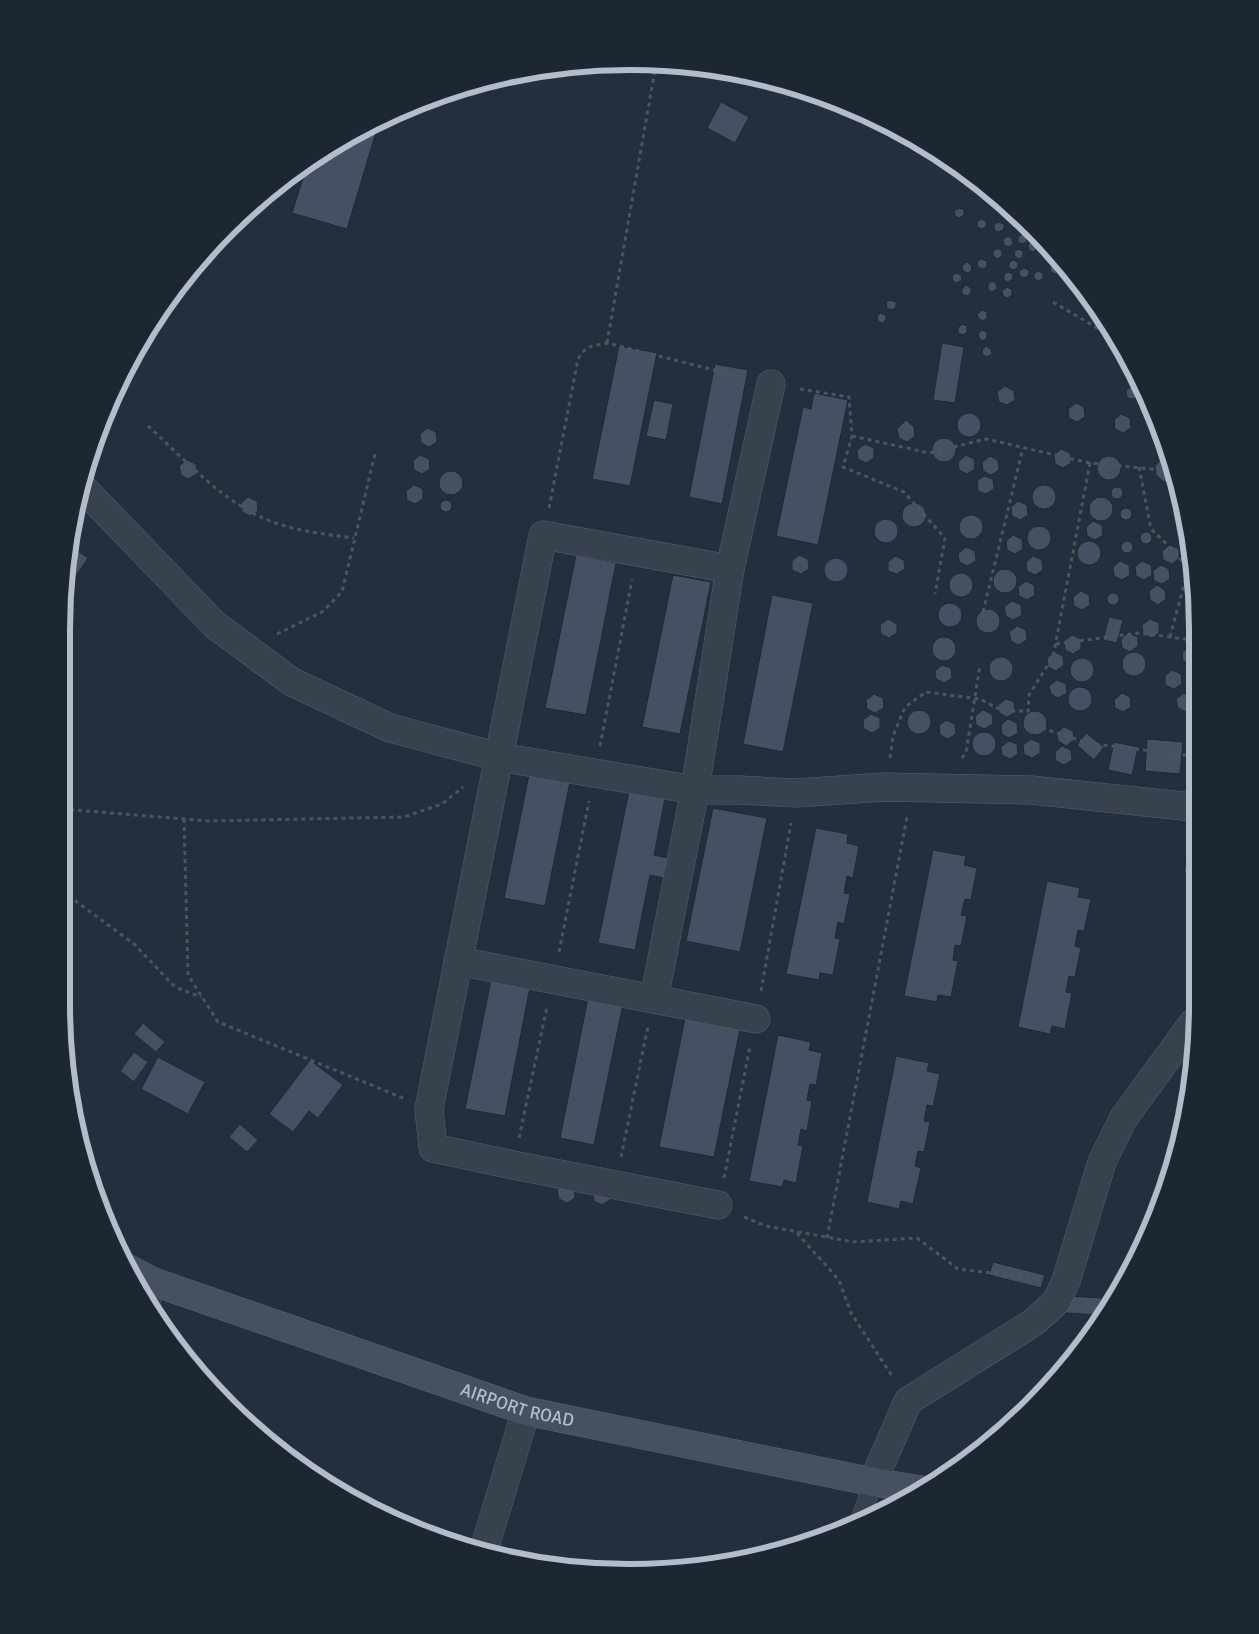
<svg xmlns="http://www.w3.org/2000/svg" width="1259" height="1634" font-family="Signika,sans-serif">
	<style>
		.building { fill: #455162; stroke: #1f2835 }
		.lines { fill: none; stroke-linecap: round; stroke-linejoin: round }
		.lane-casing { stroke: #565f6c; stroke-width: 19 }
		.street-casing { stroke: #565f6c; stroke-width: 29 }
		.secondary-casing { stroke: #565f6c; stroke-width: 29 }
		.path { stroke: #44595c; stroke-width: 3; stroke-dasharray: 4 4; stroke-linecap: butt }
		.lane { stroke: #38414e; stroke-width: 18 }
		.street { stroke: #38414e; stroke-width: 28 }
		.secondary { stroke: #465061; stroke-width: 28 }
		.labels { text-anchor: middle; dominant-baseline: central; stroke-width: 4.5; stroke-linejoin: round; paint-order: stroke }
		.street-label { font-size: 18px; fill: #b4bcc9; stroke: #1d2633 }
		.rim { fill: none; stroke: #b4bcc9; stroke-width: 6 }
	</style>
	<rect width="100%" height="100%" fill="#242f3e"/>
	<g class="building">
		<polygon points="721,102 749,117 735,143 707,128"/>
		<polygon points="379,122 347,229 292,213 308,162"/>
		<polygon points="959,208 964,210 964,215 959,218 955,216 954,211"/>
		<polygon points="981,219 986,221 986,227 982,229 977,227 977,222"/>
		<polygon points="998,222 1004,224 1004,229 999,232 994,230 994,225"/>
		<polygon points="1022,234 1026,236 1027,242 1022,244 1018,242 1018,237"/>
		<polygon points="1008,236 1012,239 1013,244 1009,247 1004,245 1003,240"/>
		<polygon points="1032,241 1037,243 1037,249 1033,252 1029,250 1028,245"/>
		<polygon points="997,248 1002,251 1002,256 998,259 993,256 993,252"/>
		<polygon points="1018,249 1023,251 1023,257 1019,259 1015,257 1014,252"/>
		<polygon points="981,259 987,261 987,267 983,269 978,267 977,262"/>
		<polygon points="1013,260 1018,262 1018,267 1014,270 1009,268 1009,263"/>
		<polygon points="967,262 971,265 972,270 968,273 963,271 962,266"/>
		<polygon points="1055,264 1059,266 1059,272 1055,274 1051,272 1050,268"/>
		<polygon points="1024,268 1029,270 1029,275 1025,278 1020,276 1019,271"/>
		<polygon points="1038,271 1043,273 1043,278 1039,281 1034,279 1034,274"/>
		<polygon points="1008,272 1013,274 1013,279 1008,282 1004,280 1004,275"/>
		<polygon points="956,273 961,275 962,280 957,283 953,281 952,276"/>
		<polygon points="992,281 996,283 997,289 992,292 988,289 988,284"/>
		<polygon points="966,285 971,288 971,293 967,296 962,294 962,289"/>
		<polygon points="1007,287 1012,290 1012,295 1008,298 1003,296 1002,291"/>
		<polygon points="890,300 896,302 896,307 892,310 887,308 886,303"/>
		<polygon points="982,310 987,312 987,318 983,321 979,319 977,314"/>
		<polygon points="881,313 886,315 886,320 882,323 878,321 877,316"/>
		<polygon points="962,324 967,326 967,332 963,335 958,333 958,328"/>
		<polygon points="982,330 987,332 987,338 983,341 979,338 978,334"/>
		<polygon points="942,343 964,347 955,403 933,400"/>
		<polygon points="619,346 657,353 630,486 592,479"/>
		<polygon points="986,346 991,349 992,354 987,357 983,355 982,350"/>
		<polygon points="715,364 748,370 722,504 689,497"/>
		<polygon points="1005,386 1014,391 1015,400 1007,405 999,402 997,392"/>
		<circle cx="1132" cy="393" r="6"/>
		<polygon points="814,393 848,400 818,545 776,536 803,407 811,409"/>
		<polygon points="654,400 673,404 666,440 646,436"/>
		<polygon points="1076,403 1084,407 1085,417 1077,422 1069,418 1068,409"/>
		<circle cx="969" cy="425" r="12"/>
		<polygon points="1121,414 1130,418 1131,428 1123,433 1115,429 1114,420"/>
		<polygon points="906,420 914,427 915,436 907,442 899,438 897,429"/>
		<polygon points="427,428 436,432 437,442 429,447 421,443 420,434"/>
		<circle cx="944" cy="450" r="12"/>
		<polygon points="865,444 874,448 874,458 866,463 858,459 857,450"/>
		<polygon points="1061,449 1070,453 1071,463 1063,468 1055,464 1054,455"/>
		<polygon points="420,455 429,459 430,469 422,474 414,470 413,461"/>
		<polygon points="966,455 974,459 975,469 967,474 959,470 958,462"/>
		<circle cx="1109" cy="468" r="12"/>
		<polygon points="990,456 998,460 999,470 991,475 983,471 982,462"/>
		<polygon points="1170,458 1175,479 1174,481 1164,482 1156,475 1155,466 1161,459"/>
		<polygon points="187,460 196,464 197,474 188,479 181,475 179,466"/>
		<circle cx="451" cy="483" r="12"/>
		<polygon points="984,476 993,479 994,489 986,494 978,491 977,481"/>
		<circle cx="1044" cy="497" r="12"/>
		<polygon points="414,485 423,489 423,499 415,504 407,500 406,491"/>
		<circle cx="1117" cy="493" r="6"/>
		<circle cx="1101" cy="509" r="12"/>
		<polygon points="248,497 257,501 258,511 250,516 242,512 241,503"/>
		<polygon points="1179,497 1183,514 1181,516 1173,512 1172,503"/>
		<circle cx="446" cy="506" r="6"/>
		<polygon points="1018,501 1027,505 1028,515 1020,520 1012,516 1011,507"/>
		<circle cx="914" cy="515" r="12"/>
		<circle cx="1126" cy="514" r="6"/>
		<circle cx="971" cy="527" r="12"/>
		<circle cx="886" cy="531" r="12"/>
		<polygon points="1093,521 1102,525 1103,535 1095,540 1087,536 1086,527"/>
		<circle cx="1039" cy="538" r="12"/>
		<circle cx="1146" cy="538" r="6"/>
		<polygon points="1013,535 1022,539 1023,549 1015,554 1007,550 1006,541"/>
		<circle cx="1089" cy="553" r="12"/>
		<circle cx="1127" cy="547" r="6"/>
		<polygon points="1170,545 1179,549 1179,558 1172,564 1163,560 1162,551"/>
		<polygon points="70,546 88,558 63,595 62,593"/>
		<polygon points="966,547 975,551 976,561 967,566 959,562 958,554"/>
		<polygon points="576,555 616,563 586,715 545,708"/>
		<polygon points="799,555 808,559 809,569 801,574 792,570 792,561"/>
		<polygon points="895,556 904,560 905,569 897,574 888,571 888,562"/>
		<polygon points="1033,556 1042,560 1043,570 1035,575 1027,571 1026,562"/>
		<circle cx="836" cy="570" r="12"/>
		<polygon points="1120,561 1129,565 1130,575 1122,580 1114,576 1113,567"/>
		<polygon points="1142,561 1151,565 1152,575 1144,580 1136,576 1135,567"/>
		<polygon points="1161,565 1169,569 1170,579 1162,584 1154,581 1153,571"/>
		<circle cx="1005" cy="581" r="12"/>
		<circle cx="961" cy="585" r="12"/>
		<polygon points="673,575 711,582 680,734 642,727"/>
		<polygon points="1026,581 1034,585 1035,595 1027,600 1019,596 1018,587"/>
		<polygon points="1191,584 1193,585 1193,603 1185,599 1184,590"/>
		<polygon points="1157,585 1165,590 1166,599 1158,605 1150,600 1149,591"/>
		<polygon points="1081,591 1089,595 1090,605 1082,610 1074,606 1073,597"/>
		<circle cx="1113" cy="599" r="6"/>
		<polygon points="772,595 813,603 783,752 743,744"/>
		<polygon points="1012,601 1021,605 1022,615 1013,620 1006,616 1004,607"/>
		<circle cx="950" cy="615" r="12"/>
		<circle cx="988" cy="621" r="12"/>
		<polygon points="1109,617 1123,620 1117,643 1103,640"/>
		<polygon points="888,619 897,624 897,633 889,638 881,634 880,625"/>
		<polygon points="1150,619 1159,623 1159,633 1152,638 1143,634 1142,625"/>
		<polygon points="1017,626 1026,630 1027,640 1018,645 1011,641 1009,632"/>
		<polygon points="1128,633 1138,637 1138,646 1130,652 1122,648 1121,639"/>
		<polygon points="1072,635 1081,639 1081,649 1073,654 1065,650 1064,641"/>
		<circle cx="944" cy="649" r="12"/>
		<polygon points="1190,646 1193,648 1193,664 1191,665 1183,661 1182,653"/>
		<circle cx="1134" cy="664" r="12"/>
		<polygon points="1054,652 1063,656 1064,665 1056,671 1048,667 1047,658"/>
		<circle cx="1001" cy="669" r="12"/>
		<circle cx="1082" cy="670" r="12"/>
		<polygon points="942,665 951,668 952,678 944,683 936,679 935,671"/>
		<polygon points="1172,670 1181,674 1182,684 1174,689 1165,685 1165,676"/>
		<polygon points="1057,680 1066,684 1067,693 1058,698 1051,694 1049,686"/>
		<circle cx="1080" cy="699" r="12"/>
		<polygon points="1122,693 1130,697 1131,707 1123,712 1115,708 1114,700"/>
		<polygon points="1184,693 1193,697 1193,707 1186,712 1178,708 1176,699"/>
		<polygon points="874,694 883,698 884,708 875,713 867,709 866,700"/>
		<polygon points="1006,699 1014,702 1015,712 1007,717 999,713 998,705"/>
		<circle cx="919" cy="722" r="12"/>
		<polygon points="983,710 992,714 993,724 984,729 976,725 975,716"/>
		<circle cx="1035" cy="723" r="12"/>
		<polygon points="871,714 880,718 880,728 872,733 864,729 863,720"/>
		<polygon points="1008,719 1017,723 1018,733 1009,738 1002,734 1001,725"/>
		<polygon points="946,720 955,724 956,734 948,739 940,735 939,726"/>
		<polygon points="1064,727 1073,731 1074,740 1066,746 1058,741 1057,733"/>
		<circle cx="984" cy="744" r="12"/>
		<polygon points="1086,733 1104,747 1094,760 1077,745"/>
		<polygon points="1031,739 1040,743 1040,753 1032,758 1024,754 1023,745"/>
		<polygon points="1147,739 1183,742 1180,774 1145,771"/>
		<polygon points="1009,741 1017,744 1018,754 1010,759 1002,755 1001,747"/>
		<polygon points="1114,742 1138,747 1132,775 1108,770"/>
		<polygon points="1062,746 1071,750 1072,760 1064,765 1056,761 1055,752"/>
		<polygon points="531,765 572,772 545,906 504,898"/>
		<polygon points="629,791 665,798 654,855 668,858 664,878 650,875 635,950 598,943"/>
		<polygon points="713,808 767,818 740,952 686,941"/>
		<polygon points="816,828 848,834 847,843 859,846 853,878 847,876 844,893 850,894 844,924 838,922 835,938 840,939 833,975 820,973 819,980 786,974"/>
		<polygon points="1188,849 1193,850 1193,875 1184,873"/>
		<polygon points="933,850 966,856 964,865 977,868 971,900 965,899 961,915 967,916 961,946 955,945 953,960 958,961 951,997 938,995 937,1002 904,996"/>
		<polygon points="1047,881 1080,888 1078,897 1091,899 1084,931 1078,930 1075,946 1081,948 1075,977 1069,976 1066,992 1072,993 1065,1029 1052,1026 1050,1034 1018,1027"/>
		<polygon points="492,975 531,982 505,1116 465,1109"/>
		<polygon points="589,993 624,999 594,1145 560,1138"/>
		<polygon points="686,1013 741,1024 714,1157 659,1147"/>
		<polygon points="143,1023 165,1042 156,1052 134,1034"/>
		<polygon points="778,1035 811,1042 809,1050 822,1053 816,1085 810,1084 807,1100 812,1101 807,1131 801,1129 798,1145 803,1146 796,1183 784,1180 782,1187 749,1181"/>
		<polygon points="134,1052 148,1062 134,1082 120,1071"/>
		<polygon points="896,1056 929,1063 927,1071 940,1074 933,1106 927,1105 924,1121 930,1122 924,1152 918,1151 915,1166 921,1168 913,1204 901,1201 899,1209 867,1202"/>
		<polygon points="158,1057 205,1082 188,1114 141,1089"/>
		<polygon points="310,1060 343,1085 318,1118 309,1111 293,1132 269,1114"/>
		<polygon points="240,1124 258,1140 247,1152 229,1137"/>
		<polygon points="565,1184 574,1188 575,1198 567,1203 559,1199 557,1190"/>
		<polygon points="609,1190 610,1200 602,1205 594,1201 593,1192"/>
		<polygon points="993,1262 1045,1275 1041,1288 989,1275"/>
		<polygon points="1067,1296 1102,1298 1100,1315 1066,1313"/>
		<polygon points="694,1557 715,1561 692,1564"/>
	</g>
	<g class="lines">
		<defs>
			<polyline id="lane" points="859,1523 873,1482"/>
			<g id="street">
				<polyline points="80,485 215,625 292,682 390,728 499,757 695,790 739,790 797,793 884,787 1031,790 1193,807"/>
				<polyline points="458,961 756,1019"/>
				<polyline points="654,999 695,790 730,569 771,384"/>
				<polyline points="718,1205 513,1165 433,1148 429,1109 543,535 730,569"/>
				<polyline points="146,1300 154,1282"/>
				<polyline points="873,1482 908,1401 1034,1322 1056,1302 1066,1281 1102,1162 1123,1119 1193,1023"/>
				<polyline points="483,1553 526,1411"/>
			</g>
			<g id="secondary">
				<path id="s1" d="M 129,1269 L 154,1282 L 526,1411 L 873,1482 L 921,1490"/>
			</g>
		</defs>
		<use href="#lane" class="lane-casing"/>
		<use href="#street" class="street-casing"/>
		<use href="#secondary" class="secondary-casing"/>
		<g class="path">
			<polyline points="1053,302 1109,335 1113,336"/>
			<polyline points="607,343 656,64"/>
			<polyline points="800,389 849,397 852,436 843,467 904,492 945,538 935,594"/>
			<path d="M 148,426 C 183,458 221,500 265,519 C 294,531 324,534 354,538"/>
			<polyline points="852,436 929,453 986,439 1090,463 1161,470 1173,469"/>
			<polyline points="1090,463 1053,657 1029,695 1028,711 1045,729 1088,743 1192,756 1193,758"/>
			<polyline points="1139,467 1151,529 1178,555 1188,570 1170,637"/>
			<path d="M 549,508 L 578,359 C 586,345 592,346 607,343 L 742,377"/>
			<polyline points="983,612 1023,448"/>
			<polyline points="277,634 322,612 342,592 375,454"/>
			<polyline points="1056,644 1139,633 1193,640"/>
			<polyline points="600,746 632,580"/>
			<polyline points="890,758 893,736 905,707 926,692 980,699 1003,711 1028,711"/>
			<polyline points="962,758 966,753 980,665"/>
			<polyline points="62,809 209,821 404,817 442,804 463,787"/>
			<polyline points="184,819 188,975 218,1022 403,1098"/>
			<polyline points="62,891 134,944 175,987 201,997"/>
			<polyline points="559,952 589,801"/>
			<polyline points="761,991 791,823"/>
			<polyline points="519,1138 547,1007"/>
			<polyline points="621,1157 648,1026"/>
			<polyline points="724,1178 750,1046"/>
			<polyline points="744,1217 766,1226 854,1242 917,1238 958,1269 1036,1278"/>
			<polyline points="797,1233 839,1280 851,1313 892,1376"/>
			<polyline points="827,1238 907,817"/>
			<polyline points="1086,1305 1108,1307"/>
		</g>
		<use href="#lane" class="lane"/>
		<use href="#street" class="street"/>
		<use href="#secondary" class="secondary"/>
	</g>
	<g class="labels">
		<g class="street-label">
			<text stroke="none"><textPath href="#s1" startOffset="412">AIRPORT ROAD</textPath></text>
		</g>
	</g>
	<path d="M0 0H1259V1634H0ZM629 70H630A559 559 0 0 1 1189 629V1005A559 559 0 0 1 630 1564H629A559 559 0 0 1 70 1005V629A559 559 0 0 1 629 70Z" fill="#1d2633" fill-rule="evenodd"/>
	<path class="rim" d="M629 70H630A559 559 0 0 1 1189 629V1005A559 559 0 0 1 630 1564H629A559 559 0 0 1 70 1005V629A559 559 0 0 1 629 70Z"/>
</svg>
